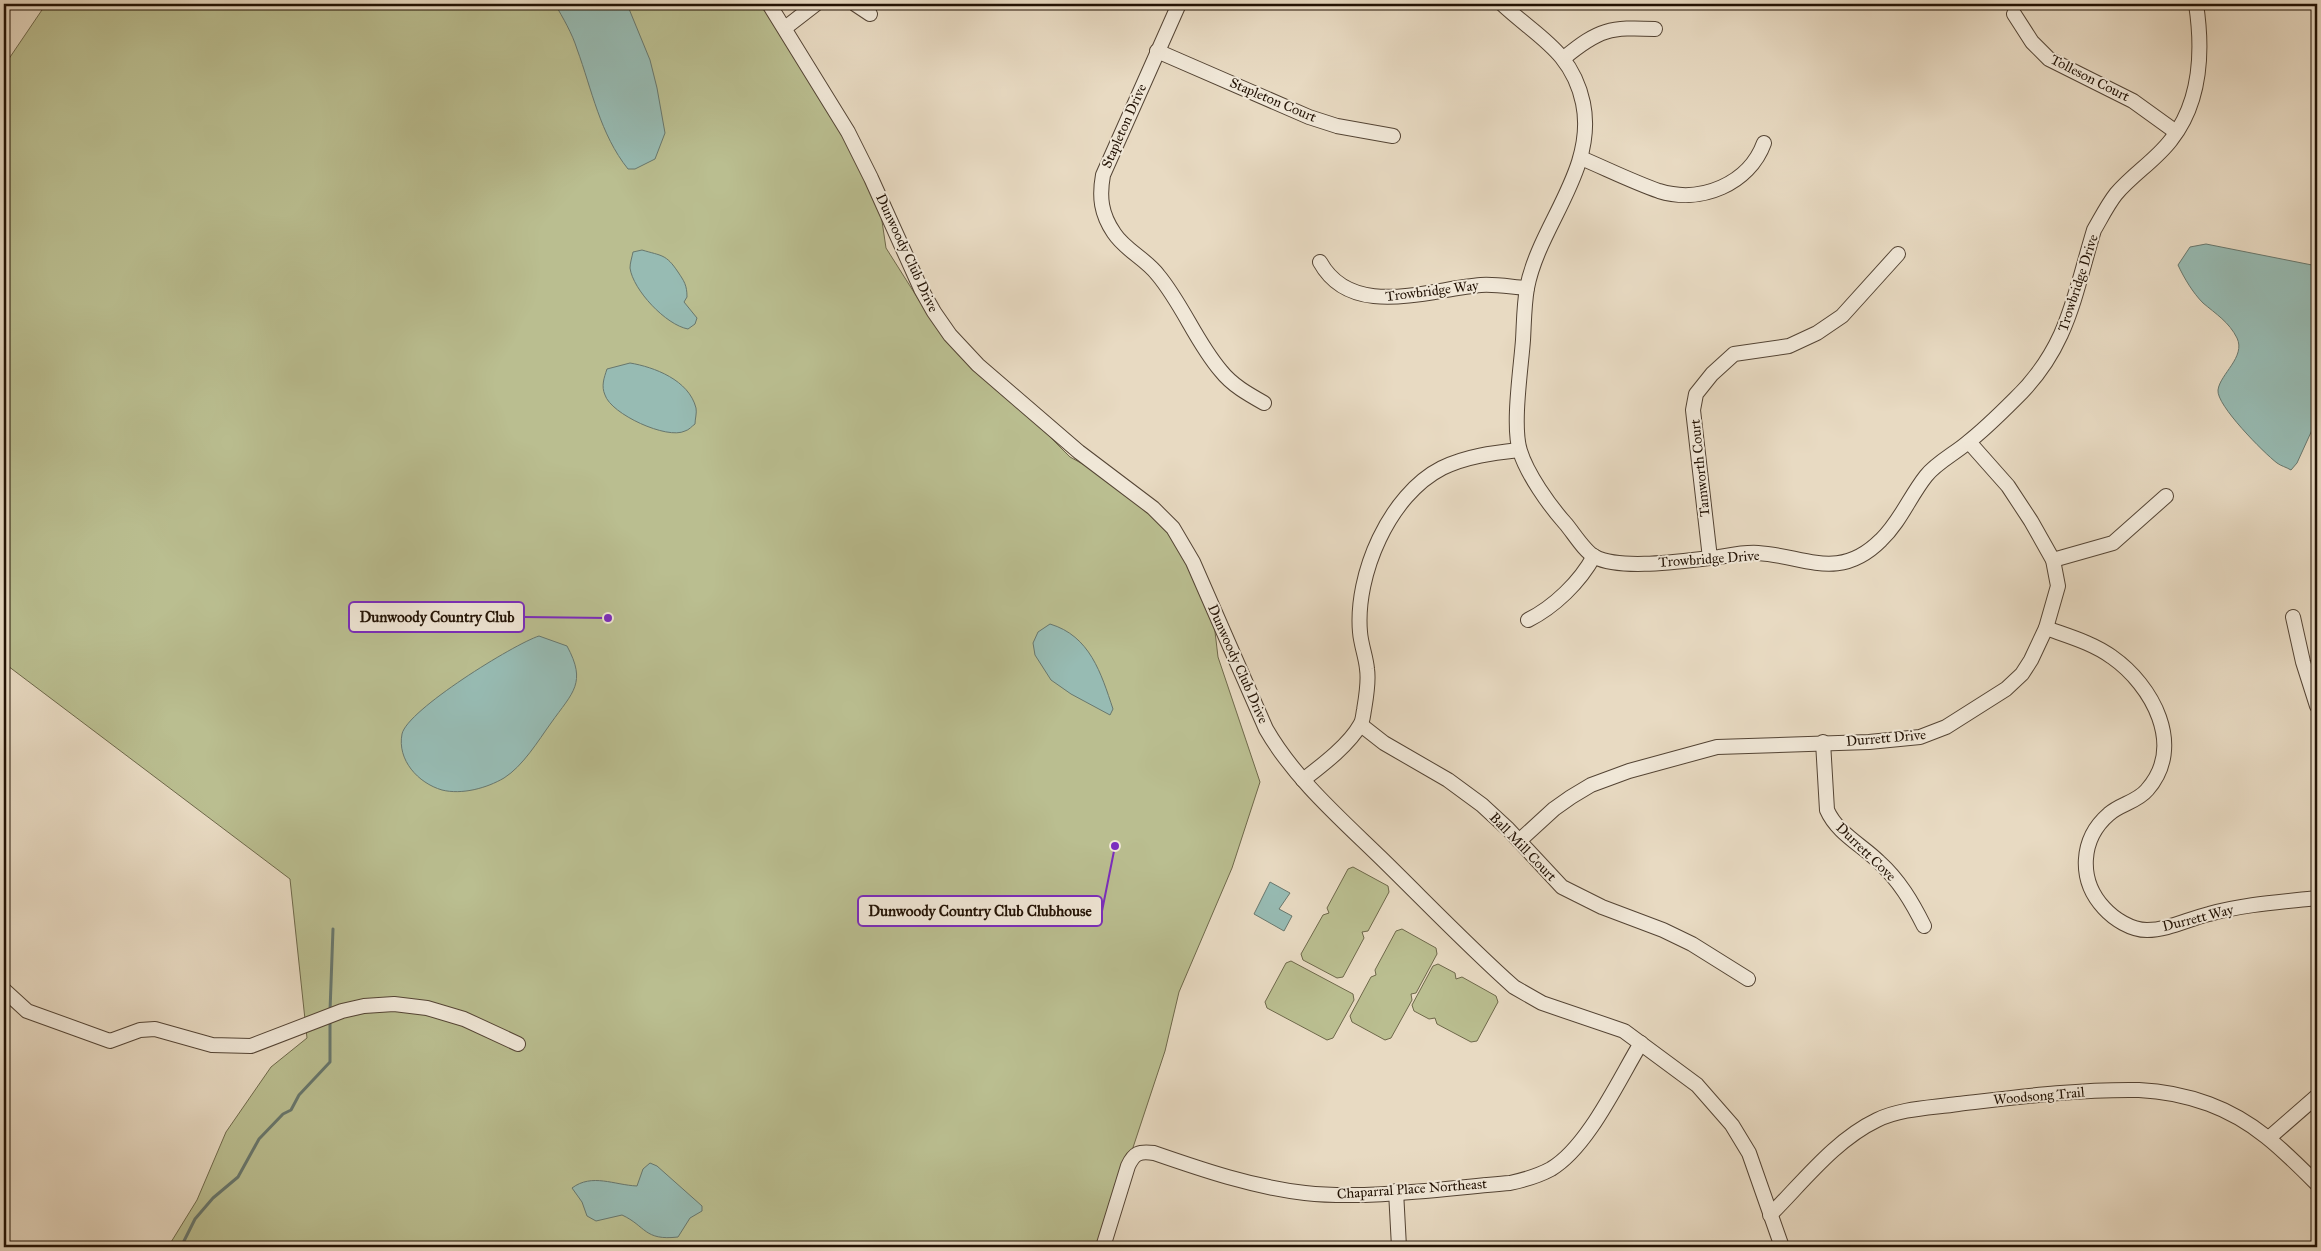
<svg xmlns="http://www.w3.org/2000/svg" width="2321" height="1251" font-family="'IM FELL Great Primer',serif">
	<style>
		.green { fill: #babe90; stroke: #6e684a }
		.water { fill: #97bbb3; stroke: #68776d }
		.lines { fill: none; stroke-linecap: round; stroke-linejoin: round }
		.stream { stroke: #68776d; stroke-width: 3 }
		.minor-casing { stroke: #544434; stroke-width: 16 }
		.minor { stroke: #f0e7d7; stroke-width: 14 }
		.labels { text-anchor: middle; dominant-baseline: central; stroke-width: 4; stroke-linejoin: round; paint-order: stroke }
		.street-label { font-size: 14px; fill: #221204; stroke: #f0e7d7 }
		.leader { fill: none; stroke: #7b2cbf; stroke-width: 2 }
		.callout-dot { fill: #7b2cbf; stroke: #f0e7d7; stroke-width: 2 }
		.callout { fill: #f0e7d7; stroke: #7b2cbf; stroke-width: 2 }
		.callout-label { font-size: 15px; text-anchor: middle; font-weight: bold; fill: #221204 }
	</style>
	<rect width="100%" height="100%" fill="#e8dac2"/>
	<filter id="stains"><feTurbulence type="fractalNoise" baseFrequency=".004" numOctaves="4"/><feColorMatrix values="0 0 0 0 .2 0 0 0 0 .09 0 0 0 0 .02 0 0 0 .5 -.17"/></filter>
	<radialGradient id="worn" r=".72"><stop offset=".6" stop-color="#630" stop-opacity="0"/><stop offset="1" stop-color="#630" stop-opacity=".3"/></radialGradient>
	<g class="green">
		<polygon points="46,4 769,4 876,181 886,248 929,316 1070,457 1163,508 1211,598 1218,657 1260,782 1232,868 1179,992 1165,1051 1100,1247 168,1247 197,1200 226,1132 271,1067 307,1038 290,879 4,663 4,66"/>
		<polygon points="1353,867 1388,886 1389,892 1368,931 1362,932 1364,938 1343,977 1337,978 1303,960 1301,954 1323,915 1329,913 1327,908 1348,869"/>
		<polygon points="1402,929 1436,948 1437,954 1416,993 1411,994 1412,1000 1391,1038 1385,1040 1352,1022 1350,1016 1371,977 1376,975 1375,970 1396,931"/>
		<polygon points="1291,961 1353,994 1354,1000 1333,1038 1327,1040 1267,1008 1265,1002 1286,963"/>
		<polygon points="1438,964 1455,973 1456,979 1462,977 1496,996 1498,1002 1477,1041 1471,1042 1437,1024 1435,1018 1429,1019 1414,1011 1412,1005 1433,966"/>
	</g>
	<g class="water">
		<path d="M 555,4 L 627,4 L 650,60 L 657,88 L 665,133 L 655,159 L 635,169 L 628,169 C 600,134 592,90 577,49 C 572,33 563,18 555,4 Z"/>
		<path d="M 2206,244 L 2317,266 L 2317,419 L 2297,463 L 2291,470 C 2286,467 2281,466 2277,463 C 2264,453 2216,405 2218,390 C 2220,374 2246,357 2237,338 C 2229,322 2216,314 2203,303 C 2193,293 2184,278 2178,265 L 2190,247 Z"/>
		<path d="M 642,250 C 662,256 666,254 678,272 C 684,281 687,285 687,297 L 684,302 L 697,318 L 695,324 L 688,329 C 666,325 633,290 630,268 C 630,263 632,257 633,252 Z"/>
		<path d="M 630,363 C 654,367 689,380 696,408 C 697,413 695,419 695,424 C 692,426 689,430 685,431 C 667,440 611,414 605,395 C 601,386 604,378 607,369 Z"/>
		<path d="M 1050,624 C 1090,636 1101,673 1113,709 L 1110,715 L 1071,694 L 1051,680 L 1035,655 L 1033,643 L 1038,632 Z"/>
		<path d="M 539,636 L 567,646 C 587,683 573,692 551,723 C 538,741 523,766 504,778 C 487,788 462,795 442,790 C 418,783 397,760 402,734 C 407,710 514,644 539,636 Z"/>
		<polygon points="1270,882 1290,893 1279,909 1292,916 1284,931 1254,914"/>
		<path d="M 650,1163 L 657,1166 L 702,1206 L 702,1211 L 690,1218 L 678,1237 C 644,1241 646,1226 622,1215 L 596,1221 L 587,1216 L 582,1202 L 572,1188 C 592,1173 614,1185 637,1186 L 643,1169 Z"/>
	</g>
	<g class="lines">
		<g class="stream">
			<polyline points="330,1011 333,929"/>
			<polyline points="181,1247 195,1219 213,1198 238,1177 259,1139 283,1114 291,1110 299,1095 330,1062 330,1019"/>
		</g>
		<defs>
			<g id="minor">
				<path d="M 769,4 L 848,132 L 871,178 L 921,289 L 934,312 L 950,335 L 978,365 L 1079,452 L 1153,508 L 1173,528 L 1193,562 L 1266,729 C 1294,778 1340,818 1381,858 C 1425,901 1468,946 1514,987 L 1542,1003 L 1624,1031 L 1697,1085 L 1732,1125 L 1749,1153 L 1782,1247"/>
				<polyline points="855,4 870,14"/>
				<path d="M 1179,4 L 1103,175 C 1099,197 1101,214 1114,233 C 1125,250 1146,259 1158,275 C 1183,305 1196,342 1221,371 C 1232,385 1248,394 1264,403"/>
				<path d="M 1502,4 C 1537,37 1572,51 1583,103 C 1597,170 1539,225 1527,288 C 1524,305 1524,323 1523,340 C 1521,368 1512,426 1520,451 C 1527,474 1549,505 1565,523 C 1573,532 1584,551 1595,557 C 1623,571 1688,560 1719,557 C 1731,555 1745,552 1758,553 C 1805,556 1839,582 1881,540 C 1900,522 1910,496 1926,476 C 1936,463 1954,454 1967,443 C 1984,430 2000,414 2015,399 C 2068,348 2074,296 2094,230 C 2101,218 2108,204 2116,194 C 2133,174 2156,160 2171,140 C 2201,102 2203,50 2196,4"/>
				<polyline points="2014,14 2032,42 2049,59 2133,101 2176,132"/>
				<polyline points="785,28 816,4"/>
				<polyline points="1157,51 1309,117 1337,126 1393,136"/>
				<path d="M 1564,58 C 1599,29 1610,27 1655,29"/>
				<path d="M 1581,158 C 1607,169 1633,182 1659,191 C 1701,204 1749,184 1764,143"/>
				<path d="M 1320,262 C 1352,320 1429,289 1481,285 C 1496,284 1512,287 1527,288"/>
				<polyline points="1710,558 1693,410 1696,394 1712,374 1734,354 1789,346 1817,333 1842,316 1898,254"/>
				<polyline points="2053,560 2113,543 2166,496"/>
				<polyline points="2293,617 2303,662 2317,706"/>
				<path d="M 1528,620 C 1554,607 1580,582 1594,556"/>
				<path d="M 2046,628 C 2068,636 2093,643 2112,657 C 2152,685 2186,746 2147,790 C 2137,802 2120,804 2109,814 C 2080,839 2078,880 2104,908 C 2114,919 2131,930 2147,930 C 2168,930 2188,919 2209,914 C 2245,904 2281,902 2317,898"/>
				<polyline points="1361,725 1384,743 1448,780 1482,805 1508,829 1562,887 1602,907 1663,930 1692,944 1748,979"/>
				<path d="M 1823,742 L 1827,810 C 1837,833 1862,845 1879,862 C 1899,880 1912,902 1924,926"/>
				<path d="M 1303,780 C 1321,766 1349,745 1360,725 C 1363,721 1363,715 1364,710 C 1366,698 1369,682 1367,669 C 1366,657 1361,645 1360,632 C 1355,575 1389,495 1442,468 C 1467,456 1493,453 1519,450"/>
				<polyline points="1519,841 1554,809 1571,797 1591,785 1629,771 1717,747 1869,742 1920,737 1946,727 2006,689 2022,674 2031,660 2046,628 2058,586 2053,560 2031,521 2008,486 1969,442"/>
				<polyline points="4,990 27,1011 110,1041 140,1030 155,1029 212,1045 251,1046 342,1011 364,1006 394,1004 427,1008 464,1019 518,1044"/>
				<polyline points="2270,1137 2317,1096"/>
				<polyline points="1396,1191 1399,1247"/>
				<path d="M 1770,1215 C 1803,1182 1835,1140 1877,1120 C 1902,1108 1931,1108 1958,1104 C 2018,1097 2079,1089 2139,1090 C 2163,1091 2187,1096 2209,1104 C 2255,1121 2284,1151 2317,1184"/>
				<path d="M 1103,1247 L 1128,1166 C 1134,1153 1139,1151 1154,1153 C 1203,1170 1253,1187 1305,1193 C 1368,1200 1446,1188 1510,1183 C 1524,1180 1538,1176 1551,1169 C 1588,1147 1618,1081 1641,1043"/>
			</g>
		</defs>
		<use href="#minor" class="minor-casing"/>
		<use href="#minor" class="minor"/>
	</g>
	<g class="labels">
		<g class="street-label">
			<text transform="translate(2090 78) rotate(27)">Tolleson Court</text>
			<text transform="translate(1273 100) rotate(23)">Stapleton Court</text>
			<text transform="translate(1124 126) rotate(-66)">Stapleton Drive</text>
			<text transform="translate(907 253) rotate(65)">Dunwoody Club Drive</text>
			<text transform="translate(2078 283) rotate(-72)">Trowbridge Drive</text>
			<text transform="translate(1432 291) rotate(-7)">Trowbridge Way</text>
			<text transform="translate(1700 468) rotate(-96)">Tamworth Court</text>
			<text transform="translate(1709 559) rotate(-4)">Trowbridge Drive</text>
			<text transform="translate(1238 664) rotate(66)">Dunwoody Club Drive</text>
			<text transform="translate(1886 738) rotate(-5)">Durrett Drive</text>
			<text transform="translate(1523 847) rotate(46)">Ball Mill Court</text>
			<text transform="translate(1866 852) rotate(44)">Durrett Cove</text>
			<text transform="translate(2198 918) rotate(-14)">Durrett Way</text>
			<text transform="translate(2039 1096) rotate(-5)">Woodsong Trail</text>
			<text transform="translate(1412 1189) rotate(-4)">Chaparral Place Northeast</text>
		</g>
	</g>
	<path class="leader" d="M608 618L524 617M1115 846L1102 911"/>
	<g class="callout-dot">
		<circle cx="608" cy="618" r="5"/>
		<circle cx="1115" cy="846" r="5"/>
	</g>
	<g class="callout">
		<rect x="349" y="602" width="175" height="30" rx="5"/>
		<rect x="858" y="896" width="244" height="30" rx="5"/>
	</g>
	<g class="callout-label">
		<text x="437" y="622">Dunwoody Country Club</text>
		<text x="980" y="916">Dunwoody Country Club Clubhouse</text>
	</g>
	<rect width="2321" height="1251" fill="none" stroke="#e8dac2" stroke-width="20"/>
	<rect x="5" y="5" width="2311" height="1241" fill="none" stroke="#221204" stroke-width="2.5"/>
	<rect x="10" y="10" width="2301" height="1231" fill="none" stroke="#221204"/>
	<rect width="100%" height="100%" filter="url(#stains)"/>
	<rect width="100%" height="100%" fill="url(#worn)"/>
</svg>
